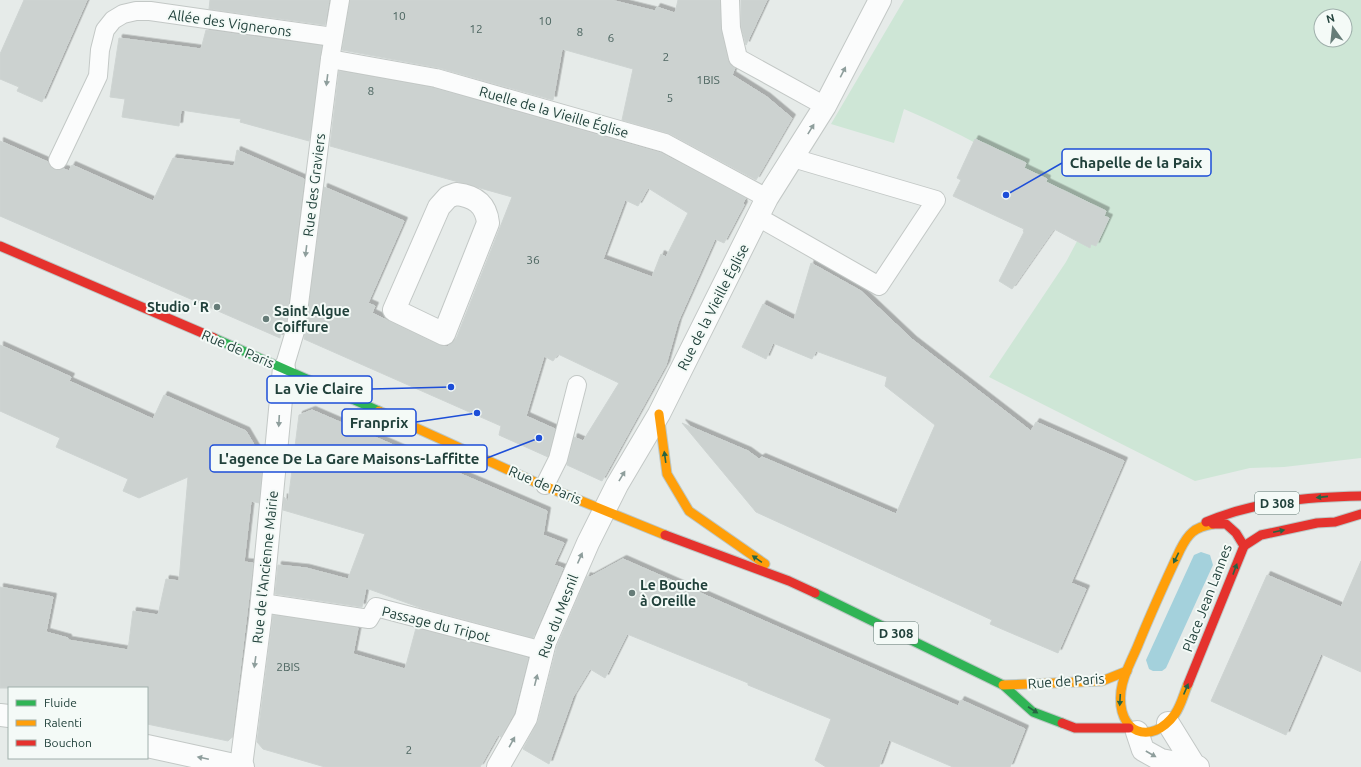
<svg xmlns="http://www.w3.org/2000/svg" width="1361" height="767" font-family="Ubuntu,sans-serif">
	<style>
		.green { fill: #cee6d6; fill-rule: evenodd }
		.water { fill: #a4d1dc }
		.building { fill: #ccd2d0; stroke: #ced4d2; fill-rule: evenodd; filter: url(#shadow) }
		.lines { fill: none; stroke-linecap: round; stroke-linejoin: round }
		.lane-casing { stroke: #c3c8c6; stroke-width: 20 }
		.street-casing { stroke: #c3c8c6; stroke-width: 24 }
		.fast-casing { stroke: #bdc7c5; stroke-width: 11 }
		.slow-casing { stroke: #bdc7c5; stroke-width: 11 }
		.jam-casing { stroke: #bdc7c5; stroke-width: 11 }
		.lane { stroke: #fbfcfc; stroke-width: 18 }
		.street { stroke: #fbfcfc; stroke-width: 22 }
		.fast { stroke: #30b455; stroke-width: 9 }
		.slow { stroke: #ff9f0a; stroke-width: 9 }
		.jam { stroke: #e5322d; stroke-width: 9 }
		.oneway { fill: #8e9e9c }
		.oneway2 { fill: #266443 }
		.poi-dot { fill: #667c78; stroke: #f4faf7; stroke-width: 1.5 }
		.labels { text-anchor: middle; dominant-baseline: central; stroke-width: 4; stroke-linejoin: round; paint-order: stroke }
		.number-label { font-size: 12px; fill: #4d6661 }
		.shield { fill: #f4faf7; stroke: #607873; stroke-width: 1 }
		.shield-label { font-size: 13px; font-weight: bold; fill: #21413b }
		.street-label { font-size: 14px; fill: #21413b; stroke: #f4faf7 }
		.poi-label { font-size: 14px; font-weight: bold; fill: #21413b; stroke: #f4faf7; text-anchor: start }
		.leader { fill: none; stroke: #1d4ed8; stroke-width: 1.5 }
		.callout-dot { fill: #1d4ed8; stroke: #f4faf7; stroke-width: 1.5 }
		.callout { fill: #f4faf7; stroke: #1d4ed8; stroke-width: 1.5 }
		.callout-label { font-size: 15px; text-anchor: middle; font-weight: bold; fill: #21413b }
	</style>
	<defs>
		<filter id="shadow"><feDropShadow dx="3.5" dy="-3.5" stdDeviation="0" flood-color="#0004"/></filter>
	</defs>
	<rect width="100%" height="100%" fill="#e6ebe9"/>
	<path class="green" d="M 904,0 L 1361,0 L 1361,458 L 1284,467 L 1250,468 L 1195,481 L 989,377 L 1066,262 L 1092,213 C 1032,174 971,137 904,109 L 894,143 L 831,124 ZM 1321,16 L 1345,16 L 1345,40 L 1321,40 Z"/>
	<polygon class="water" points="1201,552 1210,555 1213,565 1166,668 1162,671 1153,671 1149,669 1146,660 1194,555"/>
	<g class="building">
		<polygon points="24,0 87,0 42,102 17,91 19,87 0,79 0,54"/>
		<polygon points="210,0 329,0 325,25 209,9"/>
		<polygon points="350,0 611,0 655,11 657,7 675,13 678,0 720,0 721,30 728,60 735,68 732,75 767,97 792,118 756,180 670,134 622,120 633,69 562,49 553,100 439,68 342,50"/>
		<polygon points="741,0 767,0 746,45 741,27"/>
		<polygon points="206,30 322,46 309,141 240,122 241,119 181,110 179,126 122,117 125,99 110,97 119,38 201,49"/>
		<path d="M 339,71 L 434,88 L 661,153 L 746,198 L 743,203 L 744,205 L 724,243 L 715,239 L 678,322 L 666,365 L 602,481 L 567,465 L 574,437 L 583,441 L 619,383 L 558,354 L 553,361 L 544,356 L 526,416 L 555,429 L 548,457 L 499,435 L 501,426 L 304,339 L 324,187 L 404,221 L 368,303 L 375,306 L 372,313 L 439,345 L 447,347 L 456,339 L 512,197 L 330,146 ZM 648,188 L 688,213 L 666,257 L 661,254 L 652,277 L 603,259 L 625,200 L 638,206 Z"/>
		<polygon points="975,139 1026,163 1024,168 1047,179 1046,182 1106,211 1104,216 1109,218 1096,246 1091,244 1090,248 1054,229 1012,289 999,281 1024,232 1023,231 1024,229 953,196 961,180 957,178"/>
		<polygon points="0,141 48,162 54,170 64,169 69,171 72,165 153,201 173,158 234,166 237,150 304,179 286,326 285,330 281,328 280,338 0,216"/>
		<polygon points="811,263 861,291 913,340 1031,431 1036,422 1124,461 1071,583 1086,589 1058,653 990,624 992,620 756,512 682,423 748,451 759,459 762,457 896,514 935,425 885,386 887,377 816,351 812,359 773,343 766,359 742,347 763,304 794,320"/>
		<polygon points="0,345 71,377 69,381 153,419 164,395 246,431 263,460 259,503 251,501 244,562 253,563 232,737 228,741 147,724 147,688 0,688 0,587 53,597 46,632 68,638 68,640 128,650 133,611 158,615 166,579 179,581 188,477 139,498 123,491 128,479 56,447 60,438 0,411"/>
		<polygon points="312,410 547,511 543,535 564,543 554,565 563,568 533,638 421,608 366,588 362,607 275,594 278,565 306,568 348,579 365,534 283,510 284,497 288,502 299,415"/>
		<polygon points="623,559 958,706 961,700 1025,729 1010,767 953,767 889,740 879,767 826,767 815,760 831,719 748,685 748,683 627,634 605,678 590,669 573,697 549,764 523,749 538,721 557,646 587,576 590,577"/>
		<polygon points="1361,561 1361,672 1321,654 1286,735 1211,701 1267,575 1341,607"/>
		<polygon points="273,615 358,628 353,654 405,669 416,628 528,658 514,713 501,737 498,735 480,767 325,767 263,749 257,742"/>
	</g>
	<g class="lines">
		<defs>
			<g id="lane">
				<polyline points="730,0 731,28 738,58 825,106"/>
				<polyline points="330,59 436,78 665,143 767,198"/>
				<polyline points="58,160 98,76 100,50 105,30 113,20 123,14 136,11 150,11 333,37"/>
				<polyline points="758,217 879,286 936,200 793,158"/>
				<polyline points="284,368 296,328 330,59 340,0"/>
				<polyline points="545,485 558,459 577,385"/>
				<polyline points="262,603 369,619 376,607 543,651"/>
			</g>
			<g id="street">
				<path d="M 456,194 C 474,196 486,204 488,223 L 444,334 L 394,310 L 439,207 L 448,197 Z"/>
				<polyline points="0,715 9,716"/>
				<polyline points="1168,723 1194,765"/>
				<polyline points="1137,732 1143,750 1161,760 1198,767"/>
				<polyline points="147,746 243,767"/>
				<polyline points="241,766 260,620 284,368"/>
				<polyline points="498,767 526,718 545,642 588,543 617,485 659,414 767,198 825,106 880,0"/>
			</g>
			<g id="fast">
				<polyline points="214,338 379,411"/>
				<polyline points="815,593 1003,685 1033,712 1062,723"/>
			</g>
			<g id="slow">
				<polyline points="379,411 537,483 665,535"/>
				<polyline points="659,414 667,474 689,511 765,564"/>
				<path d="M 1188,684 C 1184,693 1181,706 1175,714 C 1151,747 1116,733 1121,691 C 1123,674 1132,660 1138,645 C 1151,613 1165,582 1180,550 C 1188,534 1194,527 1213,524"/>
				<polyline points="1003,685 1102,681 1127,671"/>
			</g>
			<g id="jam">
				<polyline points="0,246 214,338"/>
				<path d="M 1206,522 C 1256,501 1308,497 1361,496"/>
				<polyline points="665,535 789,581 815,593"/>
				<polyline points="1244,546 1261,535 1317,523 1335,522 1361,514"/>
				<polyline points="1188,684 1244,546 1236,533 1226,524 1213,524"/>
				<polyline points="1062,723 1075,728 1129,728"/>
			</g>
		</defs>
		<use href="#lane" class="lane-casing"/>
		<use href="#street" class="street-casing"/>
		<use href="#fast" class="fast-casing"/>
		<use href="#slow" class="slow-casing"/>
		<use href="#jam" class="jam-casing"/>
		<use href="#lane" class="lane"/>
		<use href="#street" class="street"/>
		<use href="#fast" class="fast"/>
		<use href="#slow" class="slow"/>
		<use href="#jam" class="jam"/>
	</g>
	<defs><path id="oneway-solid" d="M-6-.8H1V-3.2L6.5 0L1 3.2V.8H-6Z"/></defs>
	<g class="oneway">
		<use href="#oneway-solid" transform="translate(843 72) rotate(-63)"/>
		<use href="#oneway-solid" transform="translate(327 80) rotate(97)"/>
		<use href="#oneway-solid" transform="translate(811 129) rotate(-58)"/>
		<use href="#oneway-solid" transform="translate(306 251) rotate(97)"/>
		<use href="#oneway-solid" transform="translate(279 421) rotate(93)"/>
		<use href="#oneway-solid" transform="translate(622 476) rotate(-59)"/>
		<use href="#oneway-solid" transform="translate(580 558) rotate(-66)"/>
		<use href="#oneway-solid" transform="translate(255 662) rotate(98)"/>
		<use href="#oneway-solid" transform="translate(536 680) rotate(-76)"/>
		<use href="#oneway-solid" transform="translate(512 742) rotate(-61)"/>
		<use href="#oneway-solid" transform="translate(1151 754) rotate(30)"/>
		<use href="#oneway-solid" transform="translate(203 758) rotate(-168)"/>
	</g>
	<g class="oneway2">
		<use href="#oneway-solid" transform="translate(665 457) rotate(-98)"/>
		<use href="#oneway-solid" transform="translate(1322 497) rotate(174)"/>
		<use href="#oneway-solid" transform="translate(1279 531) rotate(-12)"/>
		<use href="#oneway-solid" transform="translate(1176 558) rotate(116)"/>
		<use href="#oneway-solid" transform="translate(757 559) rotate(-145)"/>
		<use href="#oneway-solid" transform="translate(1235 569) rotate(-70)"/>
		<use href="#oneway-solid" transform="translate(1186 689) rotate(-67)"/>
		<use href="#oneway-solid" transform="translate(1120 700) rotate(93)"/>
		<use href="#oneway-solid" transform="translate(1033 710) rotate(33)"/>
	</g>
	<g class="poi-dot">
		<circle cx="217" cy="307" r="4"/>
		<circle cx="266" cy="319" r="4"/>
		<circle cx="632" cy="593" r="4"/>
	</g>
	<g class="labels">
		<g class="number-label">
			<text x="399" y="15">10</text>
			<text x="545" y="20">10</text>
			<text x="476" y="28">12</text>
			<text x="580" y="31">8</text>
			<text x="611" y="37">6</text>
			<text x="666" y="56">2</text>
			<text x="708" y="79">1BIS</text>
			<text x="371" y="90">8</text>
			<text x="670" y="97">5</text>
			<text x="533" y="259">36</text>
			<text x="288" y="666">2BIS</text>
			<text x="409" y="749">2</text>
		</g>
		<g class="shield">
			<rect x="1255" y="492" width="44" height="22" rx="3"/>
			<rect x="874" y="622" width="44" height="22" rx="3"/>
		</g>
		<g class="shield-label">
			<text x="1277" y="503">D 308</text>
			<text x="896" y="633">D 308</text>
		</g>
		<g class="street-label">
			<text transform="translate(230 23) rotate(8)">Allée des Vignerons</text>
			<text transform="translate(554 112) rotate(16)">Ruelle de la Vieille Église</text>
			<text transform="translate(314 185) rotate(-83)">Rue des Graviers</text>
			<text transform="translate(713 307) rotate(-63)">Rue de la Vieille Église</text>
			<text transform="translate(238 349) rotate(23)">Rue de Paris</text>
			<text transform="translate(545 485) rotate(23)">Rue de Paris</text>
			<text transform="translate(265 567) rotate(-84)">Rue de l'Ancienne Mairie</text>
			<text transform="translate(1207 598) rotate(-69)">Place Jean Lannes</text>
			<text transform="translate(558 616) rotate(-69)">Rue du Mesnil</text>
			<text transform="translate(436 624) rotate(14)">Passage du Tripot</text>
			<text transform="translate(1066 681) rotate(-4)">Rue de Paris</text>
		</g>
		<g class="poi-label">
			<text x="209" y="307" text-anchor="end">Studio ‘ R</text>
			<text x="274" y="311">Saint Algue<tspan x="274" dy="16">Coiffure</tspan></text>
			<text x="640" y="585">Le Bouche<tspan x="640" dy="16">à Oreille</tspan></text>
		</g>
	</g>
	<path class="leader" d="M1006 195L1062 163M451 387L372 389M477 413L416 422M539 438L487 458"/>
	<g class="callout-dot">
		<circle cx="1006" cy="195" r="4"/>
		<circle cx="451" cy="387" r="4"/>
		<circle cx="477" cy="413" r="4"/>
		<circle cx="539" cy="438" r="4"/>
	</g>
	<g class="callout">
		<rect x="1062" y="149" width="149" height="27" rx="4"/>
		<rect x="267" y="376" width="105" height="27" rx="4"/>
		<rect x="342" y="409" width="74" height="27" rx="4"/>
		<rect x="210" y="445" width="277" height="27" rx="4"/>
	</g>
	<g class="callout-label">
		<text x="1136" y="168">Chapelle de la Paix</text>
		<text x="319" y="394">La Vie Claire</text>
		<text x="379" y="428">Franprix</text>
		<text x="349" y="464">L'agence De La Gare Maisons-Laffitte</text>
	</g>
	<rect x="8" y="687" width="140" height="72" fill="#f4faf7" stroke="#a0b0ac"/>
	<rect x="16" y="700" width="20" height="6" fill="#30b455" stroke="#a0b0ac"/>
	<text x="44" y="707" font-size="12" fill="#21413b">Fluide</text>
	<rect x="16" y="720" width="20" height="6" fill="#ff9f0a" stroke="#a0b0ac"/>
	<text x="44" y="727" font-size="12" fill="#21413b">Ralenti</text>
	<rect x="16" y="740" width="20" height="6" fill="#e5322d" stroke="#a0b0ac"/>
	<text x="44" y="747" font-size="12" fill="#21413b">Bouchon</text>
	<g transform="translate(1333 28) rotate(345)"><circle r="19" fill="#f4faf7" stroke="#a0b0ac"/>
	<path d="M0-3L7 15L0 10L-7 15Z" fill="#667c78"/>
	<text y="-6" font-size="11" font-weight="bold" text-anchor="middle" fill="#21413b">N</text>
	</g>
</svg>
